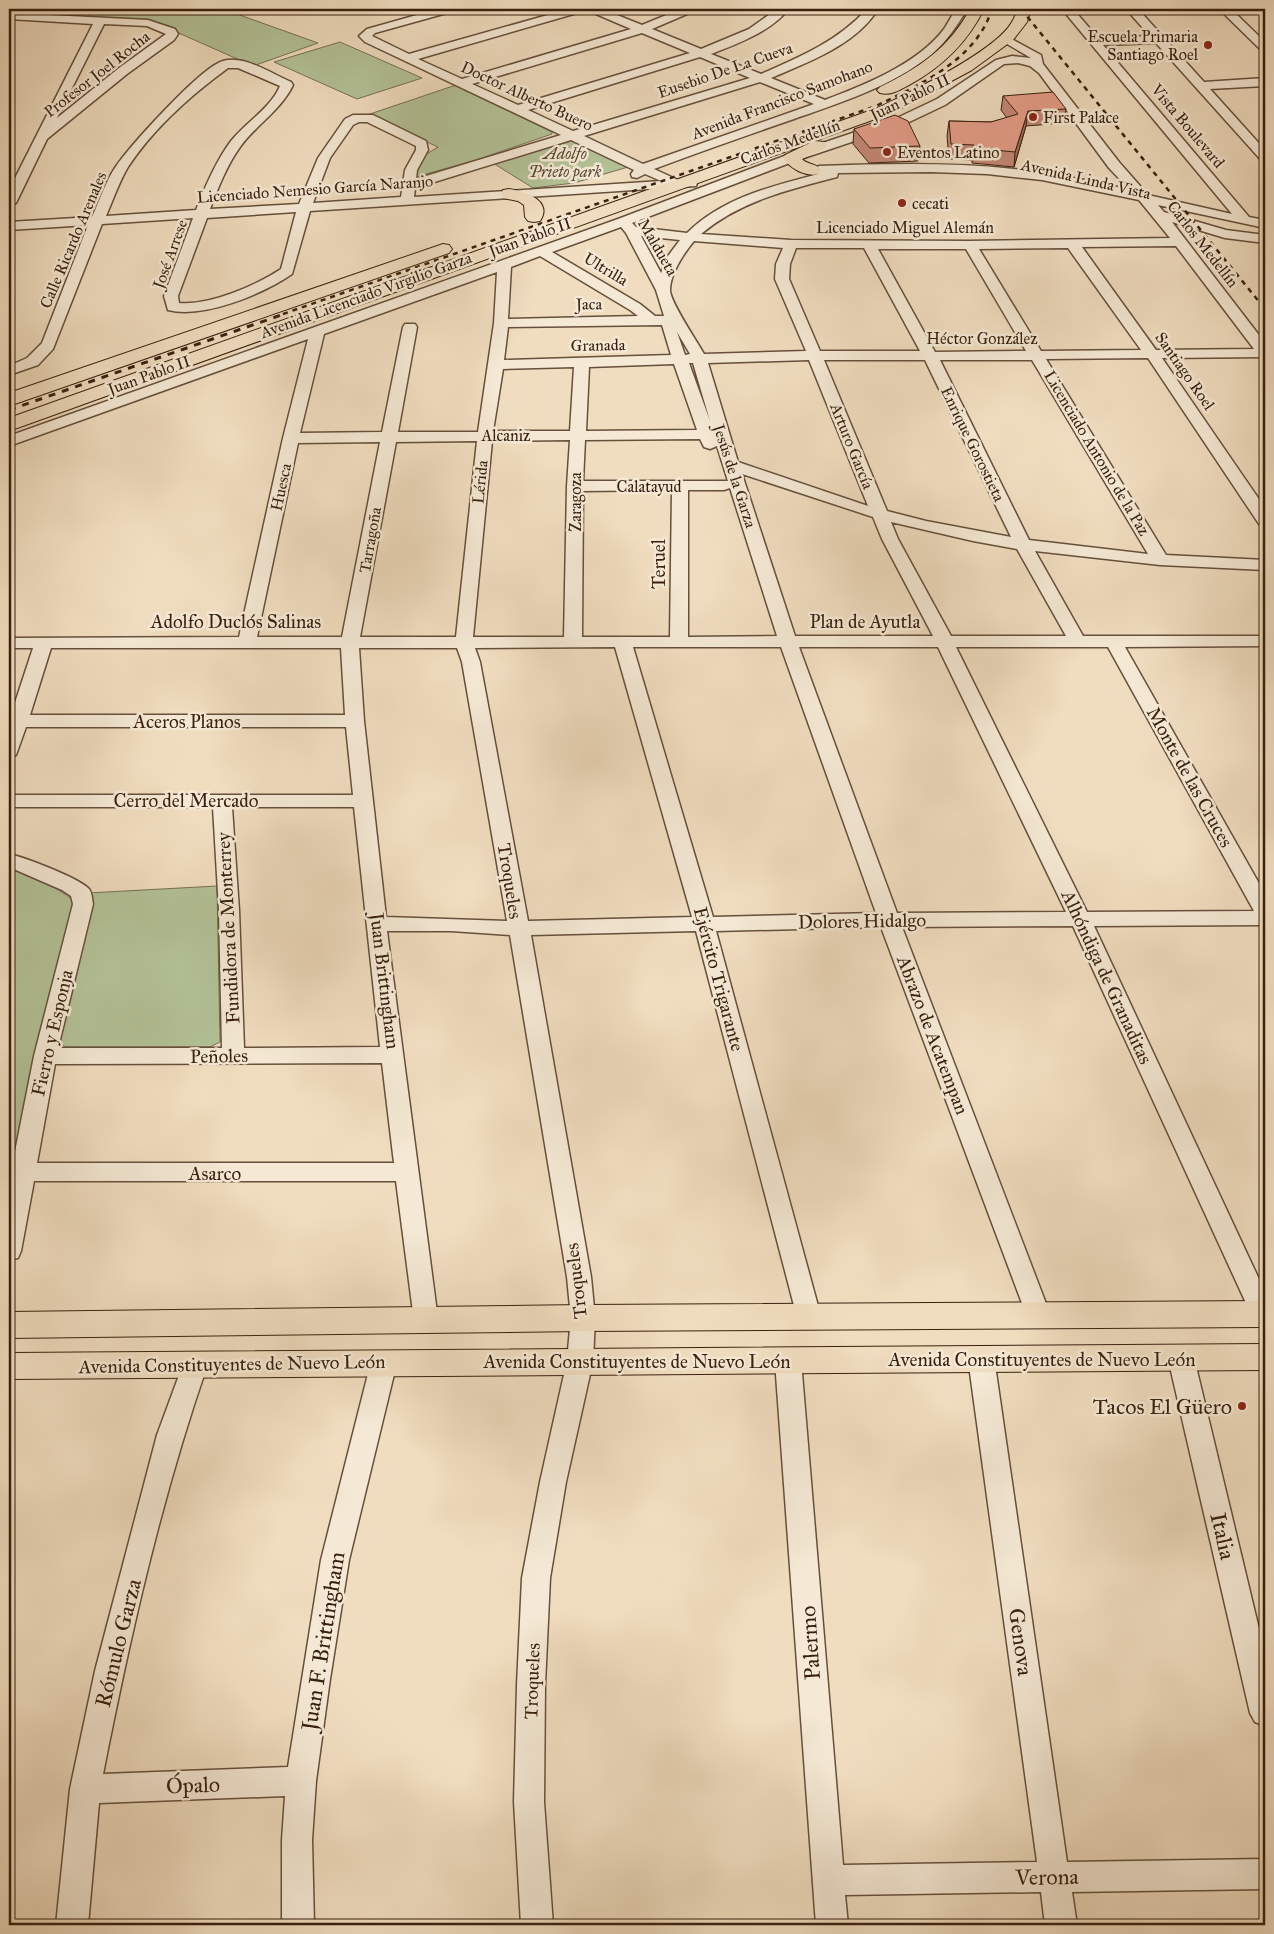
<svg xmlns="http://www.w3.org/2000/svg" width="1274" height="1934" font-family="'IM FELL Great Primer',serif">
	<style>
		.green { fill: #b3c297; stroke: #767153 }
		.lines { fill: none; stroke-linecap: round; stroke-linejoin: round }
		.minor-casing { stroke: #664f3b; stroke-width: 3 }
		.major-casing { stroke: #38200f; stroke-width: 2 }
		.minor { fill: #f5e9d5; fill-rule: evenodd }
		.major { fill: #f0ddbf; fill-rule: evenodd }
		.rail-far1 { stroke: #38200f; stroke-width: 2.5; stroke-dasharray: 5 5; stroke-linecap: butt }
		.rail { stroke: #38200f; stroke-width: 3; stroke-dasharray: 7 7; stroke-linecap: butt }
		.wall { fill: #c58877; stroke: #38200f }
		.shaded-wall { fill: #a06f61; stroke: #38200f }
		.building { fill: #e59e8a; stroke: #38200f }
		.poi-dot { fill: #8f2418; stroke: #f5e9d5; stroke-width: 2 }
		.labels { text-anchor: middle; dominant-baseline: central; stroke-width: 5; stroke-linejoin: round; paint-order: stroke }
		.far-poi-label { font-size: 16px; fill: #38200f; stroke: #f5e9d5; text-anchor: start }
		.far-street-label { font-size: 16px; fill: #38200f; stroke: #f5e9d5 }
		.far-park-label { font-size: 16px; font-style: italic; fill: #574831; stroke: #f5e9d5 }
		.street-label { font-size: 19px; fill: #38200f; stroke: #f5e9d5 }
		.near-poi-label { font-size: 22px; fill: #38200f; stroke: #f5e9d5; text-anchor: end }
		.near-street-label { font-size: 22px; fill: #38200f; stroke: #f5e9d5 }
	</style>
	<rect width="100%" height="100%" fill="#f0ddbf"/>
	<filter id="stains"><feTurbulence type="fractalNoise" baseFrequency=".004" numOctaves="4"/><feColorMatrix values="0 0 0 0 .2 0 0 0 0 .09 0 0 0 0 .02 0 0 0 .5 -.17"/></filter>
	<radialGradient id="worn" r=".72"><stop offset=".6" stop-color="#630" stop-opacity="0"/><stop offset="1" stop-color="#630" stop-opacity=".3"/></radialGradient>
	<g class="green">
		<polygon points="9,9 223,9 318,43 253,66 154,22 9,14"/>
		<polygon points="340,42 422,78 357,99 274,62"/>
		<polygon points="456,85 552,132 552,134 476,160 416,177 413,175 425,155 438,147 367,115"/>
		<polygon points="568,139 628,167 574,183 533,188 493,163"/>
		<path d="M 9,867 C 28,876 63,888 76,904 L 9,1188 Z"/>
		<polygon points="217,886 220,1042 210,1047 66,1047 58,1043 88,893"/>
	</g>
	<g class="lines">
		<defs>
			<g id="minor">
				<path d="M 438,9 L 456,9 L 454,11 L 375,33 L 372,36 L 409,54 L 569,9 L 586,9 L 584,11 L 418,59 L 462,79 L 631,29 L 589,11 L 588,9 L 602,9 L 642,25 L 681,9 L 695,9 L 694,11 L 652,29 L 701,49 L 749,29 L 777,9 L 788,9 C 774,30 735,45 711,54 L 761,74 C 800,57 838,41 867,9 L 878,9 C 856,45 808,62 771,78 L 825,100 C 864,85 918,64 944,29 C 948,23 952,15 956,9 L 967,9 C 957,26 947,41 932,54 C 892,87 839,103 791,120 C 745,136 699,152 654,169 L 678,180 L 696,180 L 697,183 L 696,186 L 310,211 L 292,274 C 263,294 203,319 168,310 L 164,296 L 193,218 L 102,224 L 53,349 L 38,365 L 9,375 L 9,366 L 27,358 L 42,343 L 88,225 L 9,230 L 9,222 L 92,217 C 100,200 106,180 117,165 C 132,144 201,67 223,61 C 245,55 272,74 291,82 L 293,85 C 281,110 256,125 240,147 C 227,165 218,188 210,209 L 299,204 L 318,158 L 345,119 L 353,115 L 373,115 L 426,141 L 428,150 L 417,170 L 416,179 L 561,135 L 365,42 L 359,36 L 367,29 ZM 642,33 L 690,53 L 518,105 L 472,84 ZM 700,57 L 750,78 L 573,131 L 528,110 ZM 228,68 L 238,68 L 280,86 C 270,109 246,122 231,141 C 216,161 205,187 196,210 L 106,216 C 113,200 119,182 128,167 C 153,129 191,95 228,68 ZM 760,82 L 814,104 L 643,164 L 584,136 ZM 359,122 L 367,122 L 416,146 L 416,150 L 405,170 L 401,197 L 313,203 L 330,158 L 353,125 ZM 571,140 L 634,170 L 631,174 L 632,177 L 637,178 L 645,174 L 661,181 L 414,197 L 415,188 ZM 296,212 L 281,269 C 257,285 209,306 179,303 L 178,296 L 207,218 Z"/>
				<path d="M 1062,9 L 1073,9 L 1098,38 L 1150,36 L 1126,9 L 1138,9 L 1204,82 L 1265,78 L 1265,86 L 1210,89 L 1265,150 L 1265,161 L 1261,160 L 1156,43 L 1103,45 L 1249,217 L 1265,220 L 1265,228 L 1158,205 L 1164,212 L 1226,230 L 1265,235 L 1265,243 L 1225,238 L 1172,222 L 1265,343 L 1265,357 L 1162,358 L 1265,508 L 1265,525 L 1259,524 L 1148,358 L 1046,359 L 1166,555 L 1265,560 L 1265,570 L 1160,565 L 1035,551 L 1083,636 L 1265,636 L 1265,646 L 1125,647 L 1265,894 L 1265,925 L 1094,926 L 1265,1292 L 1265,1323 L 1254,1321 L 1251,1314 L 1073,926 L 902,927 L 1050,1314 L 1047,1321 L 1038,1324 L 1029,1321 L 1026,1314 L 881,927 L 716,931 L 821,1317 L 818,1324 L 809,1327 L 800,1324 L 797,1317 L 696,931 L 531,935 L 591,1277 L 595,1318 L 593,1361 L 566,1482 L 550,1578 L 545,1685 L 544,1802 L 553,1925 L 521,1925 L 514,1802 L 517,1685 L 522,1578 L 540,1482 L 567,1361 L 571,1318 L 567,1277 L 510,935 L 451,931 L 387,931 L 438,1320 L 435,1327 L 426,1330 L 417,1327 L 414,1320 L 396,1181 L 34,1181 L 21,1251 L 18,1258 L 9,1260 L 9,1188 L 11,1172 L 34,1056 L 73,904 L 71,896 L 62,890 L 9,867 L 9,854 C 24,857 79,878 89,889 C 92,893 92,899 93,904 L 58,1048 L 222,1048 L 219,910 L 213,807 L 9,807 L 9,795 L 353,795 L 346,727 L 26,727 L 16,755 L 9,757 L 9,721 L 33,648 L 9,648 L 9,638 L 239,637 L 283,438 L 308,339 L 9,446 L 9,436 L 618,219 L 787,155 L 897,118 L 937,99 L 996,60 L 1012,56 L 1031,58 L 1002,41 L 1000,39 L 1002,37 L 1006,36 L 1041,55 L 1043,64 L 1119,162 L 1148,195 L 1232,214 ZM 1018,63 L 1030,66 L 1039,73 L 1109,168 L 1130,190 C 1092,181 1053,173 1014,169 C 949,162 884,164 819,166 L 813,170 L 818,174 C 772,186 722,198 687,233 L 636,227 L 632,223 L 795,161 L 905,124 L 945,105 L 1004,64 ZM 931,172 L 987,174 L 1042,180 L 1139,200 L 1170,238 L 970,241 L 791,240 L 701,234 C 740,201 788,190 837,177 L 838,173 ZM 621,227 L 626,233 L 656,290 L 664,316 L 655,316 L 640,304 L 552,252 ZM 641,236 L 680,240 L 668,256 L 661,273 ZM 694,241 L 783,248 L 776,264 L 775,279 L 806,351 L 704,354 C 697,341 670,302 670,290 C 670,274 684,253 694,241 ZM 1176,246 L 1254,349 L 1156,350 L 1082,247 ZM 796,248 L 864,248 L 920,351 L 820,351 L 789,279 L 790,264 ZM 1068,248 L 1141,350 L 1041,351 L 979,249 ZM 878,249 L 966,249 L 1026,351 L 935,352 ZM 540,256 L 630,310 L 638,316 L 508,319 L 511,267 ZM 497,272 L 494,323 L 478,432 L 398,432 L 417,327 L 415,324 L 405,324 L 403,327 L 382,432 L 300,433 L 324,334 ZM 662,325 L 671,355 L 504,360 L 508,327 ZM 677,332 L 690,354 L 685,355 ZM 809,360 L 868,506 L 738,462 L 708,363 ZM 824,360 L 925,360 L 1011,537 L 926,521 L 887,511 ZM 940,360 L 1032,360 L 1148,554 L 1029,540 ZM 689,363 L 693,363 L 710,421 ZM 674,364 L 697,430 L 586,431 L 589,367 ZM 574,367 L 570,431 L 493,431 L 503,369 ZM 700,439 L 704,447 L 710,449 L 717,446 L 728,481 L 583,481 L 585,440 ZM 570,440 L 567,486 L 564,637 L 473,637 L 492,441 ZM 477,441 L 456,637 L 360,637 L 396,442 ZM 380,442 L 342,637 L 257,637 L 298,443 ZM 742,474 L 873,517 L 882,539 L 933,636 L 795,636 ZM 730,488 L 777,636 L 688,637 L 688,490 L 724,490 ZM 672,490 L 670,637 L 582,637 L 583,491 ZM 891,522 L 973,541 L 1017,549 L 1066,636 L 951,636 L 898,539 ZM 615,647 L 692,917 L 528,921 L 480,662 L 475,648 ZM 633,647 L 781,647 L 876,913 L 713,917 ZM 799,647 L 938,647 L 1066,912 L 897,913 ZM 956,647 L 1108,647 L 1254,911 L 1087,912 ZM 51,648 L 341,648 L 345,715 L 30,715 ZM 359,648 L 457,648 L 462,662 L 507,921 L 386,917 L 364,721 ZM 232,807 L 354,807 L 380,1047 L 244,1048 L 239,910 ZM 382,1063 L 394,1163 L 37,1163 L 55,1064 Z"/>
				<polygon points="1219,9 1231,9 1265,42 1265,51 1261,50"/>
				<path d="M 9,13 L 148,20 L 175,29 L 178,34 L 174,40 L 127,74 L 47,139 L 16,203 L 9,207 L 9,190 L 93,24 L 9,19 ZM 104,24 L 147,26 L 166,34 L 119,68 L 57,118 Z"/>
				<polygon points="981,1348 990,1351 994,1358 1067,1862 1265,1859 1265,1889 1072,1892 1077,1925 1045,1925 1041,1892 845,1895 848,1925 816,1925 775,1361 779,1354 788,1351 797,1354 801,1361 843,1865 1037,1862 968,1358 972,1351"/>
				<polygon points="1181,1348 1190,1351 1194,1358 1265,1654 1265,1726 1255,1722 1250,1713 1168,1358 1172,1351"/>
				<path d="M 384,1352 L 393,1355 L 397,1362 L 349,1560 L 330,1679 L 316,1781 L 312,1840 L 314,1925 L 282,1925 L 282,1840 L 285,1796 L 99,1803 L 88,1925 L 56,1925 L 70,1789 L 95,1671 L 157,1435 L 185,1359 L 194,1356 L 203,1359 L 207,1366 C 161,1499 130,1637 103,1774 L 288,1767 L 321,1560 L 371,1362 L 375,1355 Z"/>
			</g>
			<g id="major">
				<path d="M 970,9 L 984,9 C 967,43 942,67 909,85 C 900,90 890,96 880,93 L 877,90 L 880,87 C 918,69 950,47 970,9 Z"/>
				<path d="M 1017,9 L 1031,9 L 1027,22 L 1013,40 L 972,70 L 892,113 L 814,141 L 825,142 L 827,145 L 825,148 L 802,159 C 807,165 817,163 821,170 L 819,174 C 805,177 791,169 783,158 L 785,155 L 812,142 L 9,431 L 9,418 L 880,107 C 911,92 1000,49 1013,20 C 1015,17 1016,13 1017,9 Z"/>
				<path d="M 509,189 C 523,191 554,200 540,221 L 534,222 L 528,221 L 525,217 L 524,205 L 518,201 L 503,198 L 501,194 L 503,190 Z"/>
				<polygon points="443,244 449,245 452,249 449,253 9,406 9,393"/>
				<polygon points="1265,1301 1265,1327 583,1331 9,1338 9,1312 583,1305"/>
				<polygon points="1265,1344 1265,1370 9,1379 9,1353"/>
			</g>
		</defs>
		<use href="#minor" class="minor-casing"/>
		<use href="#major" class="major-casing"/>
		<use href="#minor" class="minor"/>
		<use href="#major" class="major"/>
		<g class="rail-far1">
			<polyline points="1021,9 1265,309"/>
			<path d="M 283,314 L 876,106 C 921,84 976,60 992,9"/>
		</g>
		<polyline class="rail" points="9,410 287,313"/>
	</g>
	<g class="wall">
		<polygon points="1003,96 1066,109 1064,123 1026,126 1014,167 972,163 972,160 949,159 947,136 949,121 991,122 1007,118 1001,110"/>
		<polygon points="854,129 920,146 918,161 895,162 869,163 853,144"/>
	</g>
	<polygon class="shaded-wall" points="1028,111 1026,126 1014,167 1015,152"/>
	<g class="building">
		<polygon points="1053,92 1066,109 1028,111 1015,152 973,148 974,145 951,144 949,121 991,122 1018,114 1003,96"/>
		<polygon points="895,115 908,121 920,146 896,147 870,148 854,129"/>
	</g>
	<g class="poi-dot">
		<circle cx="1208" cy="45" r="5"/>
		<circle cx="1033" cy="117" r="5"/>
		<circle cx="887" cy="152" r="5"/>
		<circle cx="902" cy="203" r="5"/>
		<circle cx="1242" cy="1406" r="5"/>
	</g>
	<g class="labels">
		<g class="far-poi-label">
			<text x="1198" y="36" text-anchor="end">Escuela Primaria<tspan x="1198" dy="18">Santiago Roel</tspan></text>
			<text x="1043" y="117">First Palace</text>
			<text x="897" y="152">Eventos Latino</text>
			<text x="912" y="203">cecati</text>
		</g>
		<g class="far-street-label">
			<text transform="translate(725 70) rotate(-19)">Eusebio De La Cueva</text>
			<text transform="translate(97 74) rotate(-38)">Profesor Joel Rocha</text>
			<text transform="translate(527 96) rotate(25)">Doctor Alberto Buero</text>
			<text transform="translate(910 97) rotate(-26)">Juan Pablo II</text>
			<text transform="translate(782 100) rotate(-21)">Avenida Francisco Samohano</text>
			<text transform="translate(1188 126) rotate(50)">Vista Boulevard</text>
			<text transform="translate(790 142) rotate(-20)">Carlos Medellín</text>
			<text transform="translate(1086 179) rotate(13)">Avenida Linda Vista</text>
			<text transform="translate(315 189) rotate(-4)">Licenciado Nemesio García Naranjo</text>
			<text x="905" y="227">Licenciado Miguel Alemán</text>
			<text transform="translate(530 237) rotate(-20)">Juan Pablo II</text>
			<text transform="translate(73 240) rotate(-67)">Calle Ricardo Arenales</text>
			<text transform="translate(1203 244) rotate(52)">Carlos Medellín</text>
			<text transform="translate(658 247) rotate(60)">Maldueta</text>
			<text transform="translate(170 254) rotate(-70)">José Arrese</text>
			<text transform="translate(606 269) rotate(31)">Ultrilla</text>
			<text transform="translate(366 295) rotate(-20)">Avenida Licenciado Virgilio Garza</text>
			<text transform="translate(589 304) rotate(-1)">Jaca</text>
			<text x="982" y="338">Héctor González</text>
			<text transform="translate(598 345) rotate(-1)">Granada</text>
			<text transform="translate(1185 371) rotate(55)">Santiago Roel</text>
			<text transform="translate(149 375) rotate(-20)">Juan Pablo II</text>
			<text x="506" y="435">Alcaniz</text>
			<text transform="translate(973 444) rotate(64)">Enrique Gorostieta</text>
			<text transform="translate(852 446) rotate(68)">Arturo García</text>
			<text transform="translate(1097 453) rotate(59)">Licenciado Antonio de la Paz</text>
			<text transform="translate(735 476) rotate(72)">Jesús de la Garza</text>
			<text transform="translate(480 482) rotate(-84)">Lérida</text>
			<text x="649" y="486">Calatayud</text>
			<text transform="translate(281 487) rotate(-78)">Huesca</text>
			<text transform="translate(575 502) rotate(-90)">Zaragoza</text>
			<text transform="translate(370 540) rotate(-80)">Tarragoña</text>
		</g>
		<g class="far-park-label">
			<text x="565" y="153">Adolfo<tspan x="565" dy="18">Prieto park</tspan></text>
		</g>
		<g class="street-label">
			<text transform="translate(658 564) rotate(-90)">Teruel</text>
			<text x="236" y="621">Adolfo Duclós Salinas</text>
			<text x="865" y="621">Plan de Ayutla</text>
			<text x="187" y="721">Aceros Planos</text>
			<text transform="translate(1190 777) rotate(61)">Monte de las Cruces</text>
			<text x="186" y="800">Cerro del Mercado</text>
			<text transform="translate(510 881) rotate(81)">Troqueles</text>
			<text transform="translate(862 921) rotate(-1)">Dolores Hidalgo</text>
			<text transform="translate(228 928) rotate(-93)">Fundidora de Monterrey</text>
			<text transform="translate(1107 977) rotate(65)">Alhóndiga de Granaditas</text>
			<text transform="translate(719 979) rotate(75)">Ejército Trigarante</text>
			<text transform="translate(385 981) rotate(83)">Juan Brittingham</text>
			<text transform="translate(52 1033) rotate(-77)">Fierro y Esponja</text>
			<text transform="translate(933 1035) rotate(69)">Abrazo de Acatempan</text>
			<text transform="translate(219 1056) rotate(-1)">Peñoles</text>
			<text x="215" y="1173">Asarco</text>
			<text transform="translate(576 1281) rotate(-97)">Troqueles</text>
			<text x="1042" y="1359">Avenida Constituyentes de Nuevo León</text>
			<text x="637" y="1361">Avenida Constituyentes de Nuevo León</text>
			<text transform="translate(232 1364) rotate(-1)">Avenida Constituyentes de Nuevo León</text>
			<text transform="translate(532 1681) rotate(-88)">Troqueles</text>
		</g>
		<g class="near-poi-label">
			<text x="1232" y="1406">Tacos El Güero</text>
		</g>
		<g class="near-street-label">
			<text transform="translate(1223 1536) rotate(77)">Italia</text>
			<text transform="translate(323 1641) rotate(-81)">Juan F. Brittingham</text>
			<text transform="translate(1021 1642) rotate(82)">Genova</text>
			<text transform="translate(118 1643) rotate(-76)">Rómulo Garza</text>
			<text transform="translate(810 1643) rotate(-94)">Palermo</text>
			<text transform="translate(193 1785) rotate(-2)">Ópalo</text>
			<text transform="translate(1047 1877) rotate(-1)">Verona</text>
		</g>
	</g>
	<rect width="1274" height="1934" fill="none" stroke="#f0ddbf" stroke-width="30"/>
	<rect x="10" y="10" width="1254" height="1914" fill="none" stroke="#38200f" stroke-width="2.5"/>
	<rect x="15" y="15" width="1244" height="1904" fill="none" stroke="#38200f"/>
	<rect width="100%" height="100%" filter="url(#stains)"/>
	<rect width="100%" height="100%" fill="url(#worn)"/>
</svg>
